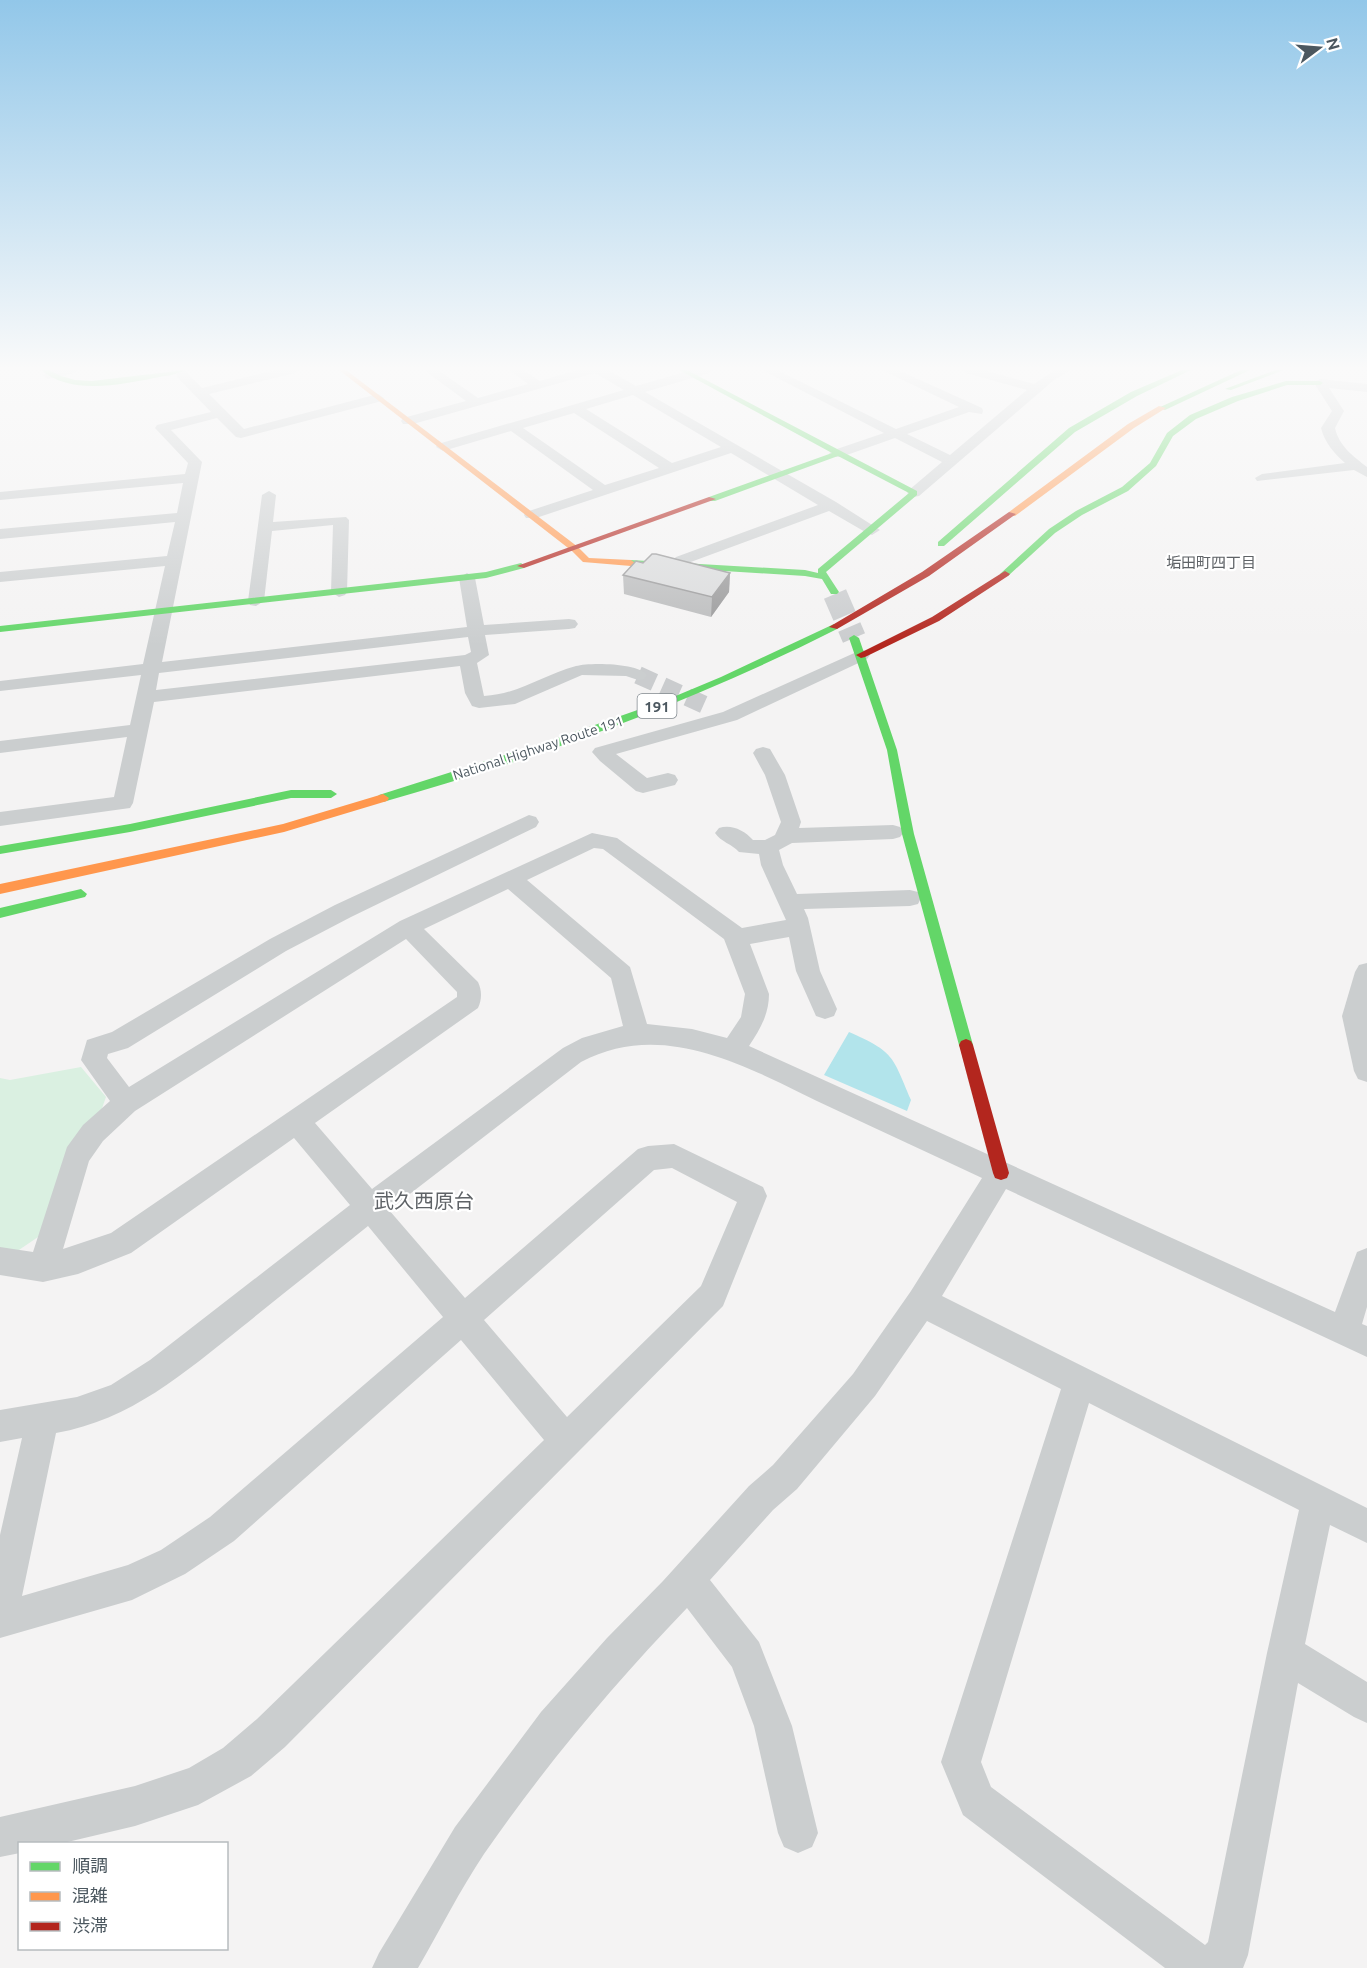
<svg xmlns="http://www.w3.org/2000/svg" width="1367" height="1968" font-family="Ubuntu,'Noto Sans JP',sans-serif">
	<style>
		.green { fill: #daf0e1 }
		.water { fill: #b2e4eb }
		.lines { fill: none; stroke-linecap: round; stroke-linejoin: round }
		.street-tunnel { stroke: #caccce; stroke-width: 18; stroke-dasharray: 18 9; stroke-linecap: butt }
		.secondary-tunnel { stroke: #caccce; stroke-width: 24; stroke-dasharray: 24 12; stroke-linecap: butt }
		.street { fill: #cbcecf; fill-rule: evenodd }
		.fast { fill: #63d668; fill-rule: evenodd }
		.slow { fill: #ff974d; fill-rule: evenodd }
		.jam { fill: #b3261e; fill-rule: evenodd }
		.wall { fill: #bbbcbd }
		.shaded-wall { fill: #99999a }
		.building { fill: #dadbdc; stroke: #99999a; stroke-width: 1.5 }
		.labels { text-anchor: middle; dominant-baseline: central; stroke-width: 4.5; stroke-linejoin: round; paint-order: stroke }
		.far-street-label { font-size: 14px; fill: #4b575f; stroke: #fff }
		.far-neighbourhood-label { font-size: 15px; fill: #5f6367; stroke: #fff }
		.shield { fill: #fff; stroke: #81898f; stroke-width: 1.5 }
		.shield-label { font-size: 15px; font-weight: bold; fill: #4b575f }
		.quarter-label { font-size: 20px; fill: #5f6367; stroke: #fff }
	</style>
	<rect width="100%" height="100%" fill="#f4f3f3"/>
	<polygon class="green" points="81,1067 106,1097 100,1114 38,1237 13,1254 0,1251 0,1078 10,1080"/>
	<path class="water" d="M 849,1032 C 894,1052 892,1055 911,1100 L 907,1111 L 824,1075 Z"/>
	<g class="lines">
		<polyline class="street-tunnel" points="638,675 705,705"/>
		<polyline class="secondary-tunnel" points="835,594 854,638"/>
		<g class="street">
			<polygon points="54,370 77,370 75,373 48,379 42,375"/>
			<path d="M 181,370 L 185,371 L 202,388 L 276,370 L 297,370 L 295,373 L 209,394 L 244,429 L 378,394 L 384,398 L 382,401 L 241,438 L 236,437 L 217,418 L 171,430 L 202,462 L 162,662 L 467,627 L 459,578 L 467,573 L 475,578 L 484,625 L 569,619 L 575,620 L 578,624 L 575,628 L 569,629 L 485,635 L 489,655 L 477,663 L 484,696 C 519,694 543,675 576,666 C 590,662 639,663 647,675 L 644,679 L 638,680 L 626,676 L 582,675 L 515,704 L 479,708 L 472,706 L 465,693 L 460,666 L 154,702 L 133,803 L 130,808 L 0,826 L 0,812 L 114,797 L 127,737 L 0,753 L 0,741 L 130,725 L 141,675 L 0,691 L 0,681 L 143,664 L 165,566 L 0,582 L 0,572 L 167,556 L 175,522 L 0,539 L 0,529 L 177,513 L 183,483 L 0,500 L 0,492 L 185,474 L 188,463 L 155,428 L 157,425 L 211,412 L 177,377 L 177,371 ZM 468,637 L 471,652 L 465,655 L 156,690 L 159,673 Z"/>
			<path d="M 424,370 L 438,370 L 478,398 L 528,384 L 509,370 L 523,370 L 540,381 L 577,370 L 608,370 L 636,386 L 692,370 L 711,370 L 709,373 L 645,392 L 836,502 L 880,530 L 872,535 L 867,533 L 829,511 L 688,563 L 682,568 L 670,568 L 668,565 L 676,557 L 818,505 L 731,453 L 536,518 L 526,518 L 524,515 L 526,512 L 593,490 L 511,431 L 443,451 L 436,447 L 438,444 L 624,390 L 595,373 L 413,424 L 403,424 L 401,421 L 403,418 L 466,401 ZM 633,395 L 721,447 L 672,463 L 586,409 ZM 574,413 L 659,468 L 605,485 L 523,428 Z"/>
			<polygon points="762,370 777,370 896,429 959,407 882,370 898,370 982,408 983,411 982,414 969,412 907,434 950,455 1027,390 966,373 964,370 983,370 1034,384 1055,370 1071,370 1054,380 919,496 914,497 907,493 909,490 942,462 895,438 841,457 831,457 829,454 831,451 884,433"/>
			<path d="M 1320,379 L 1367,384 L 1367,392 L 1329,388 L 1344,411 L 1335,428 C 1339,446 1353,456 1367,467 L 1367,477 L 1354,470 L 1257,481 L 1255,478 L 1262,474 L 1345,463 C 1334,453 1325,443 1321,428 L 1332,411 L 1314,383 Z"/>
			<polygon points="269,491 276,495 273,522 346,517 349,520 347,592 345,595 339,597 331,592 333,525 272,531 264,601 256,606 250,605 248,601 262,495"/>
			<polygon points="861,650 867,651 870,655 867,659 737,720 616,754 647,778 668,773 675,775 678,780 675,785 643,793 636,791 600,761 592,752 595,748 723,712"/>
			<path d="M 763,747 L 770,749 L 785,775 L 801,822 L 799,828 L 893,825 L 900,827 L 904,832 L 900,837 L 893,839 L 792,843 L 779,850 L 783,865 L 797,894 L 910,890 L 918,892 L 921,898 L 918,904 L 910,906 L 804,909 L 808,918 L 820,971 L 837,1009 L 834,1016 L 825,1019 L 816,1016 L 796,971 L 789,937 L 750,944 L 769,994 C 769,1014 760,1030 749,1046 L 1335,1312 L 1357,1252 L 1367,1248 L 1367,1307 L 1362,1324 L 1367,1326 L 1367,1357 L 1006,1189 L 942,1296 L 1367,1508 L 1367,1543 L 1330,1525 L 1305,1644 L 1367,1682 L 1367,1723 L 1354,1717 L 1298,1683 L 1248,1955 L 1243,1968 L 1165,1968 L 963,1815 L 941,1762 L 1061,1389 L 927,1321 L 875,1396 L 797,1489 L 773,1510 L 710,1580 L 759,1642 L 792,1726 L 818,1833 L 812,1847 L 798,1853 L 784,1847 L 778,1833 L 754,1726 L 732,1667 L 687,1608 C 613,1685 545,1766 484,1854 C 460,1890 440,1930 418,1968 L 372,1968 L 379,1953 L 455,1827 L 541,1712 L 607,1638 L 663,1581 L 749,1486 L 773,1465 L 853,1374 L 911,1291 L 982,1178 C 933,1155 883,1132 834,1109 C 755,1072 667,1016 581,1062 L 389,1210 L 465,1298 L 638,1149 L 648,1146 L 674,1144 L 763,1187 L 767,1196 L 723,1306 L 285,1747 L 251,1776 L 198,1805 L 135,1826 L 59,1844 L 20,1844 L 20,1853 L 0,1857 L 0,1817 L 135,1786 L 189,1768 L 223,1748 L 257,1719 L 544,1440 L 461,1340 L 234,1541 L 185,1574 L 132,1600 L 0,1638 L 0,1535 L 22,1438 L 0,1442 L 0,1410 L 77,1397 L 111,1385 L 150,1360 L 350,1205 L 294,1138 L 131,1253 L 78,1274 L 43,1282 L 0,1275 L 0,1247 L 33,1252 L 67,1147 L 83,1125 L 110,1101 L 81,1060 L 87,1040 L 112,1032 L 270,939 L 335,905 L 529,815 L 536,817 L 539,822 L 536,827 L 351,917 L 286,951 L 128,1048 L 108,1054 L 107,1058 L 129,1087 L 400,921 L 592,833 L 617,838 L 742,928 L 786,920 L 761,865 L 759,854 L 739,852 C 732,844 721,842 715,833 L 719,828 C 731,824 744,830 753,840 L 765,840 L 775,835 L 781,822 L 765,775 L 753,753 L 756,749 ZM 594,848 L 603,849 L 724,939 L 745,994 L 741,1017 L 727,1038 L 692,1029 L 647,1024 L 630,967 L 527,880 ZM 508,889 L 611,978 L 623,1026 L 582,1038 L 563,1048 L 372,1189 L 315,1123 L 478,1008 C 482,999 482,991 478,982 L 424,929 ZM 406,939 L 457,992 L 457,997 L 111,1233 L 63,1249 L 89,1161 L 103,1141 L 135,1111 ZM 672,1168 L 737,1202 L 701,1286 L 567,1417 L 484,1320 L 654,1170 ZM 368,1226 L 443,1317 L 210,1517 L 161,1550 L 128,1565 L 22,1596 L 56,1433 C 131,1420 184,1373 242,1327 C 284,1293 326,1260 368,1226 ZM 1089,1403 L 1299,1510 L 1267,1653 L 1208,1942 L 1205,1945 L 991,1787 L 981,1762 Z"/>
			<polygon points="1367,963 1367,1082 1358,1079 1354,1071 1342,1016 1355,972 1359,965"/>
		</g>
		<g class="fast">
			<path d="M 41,370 L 49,370 L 61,376 L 75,380 L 92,381 L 185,370 C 177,375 164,376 154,378 C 119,385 71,395 41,370 Z"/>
			<polygon points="679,370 687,370 917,491 917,495 826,572 839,592 837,594 831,594 822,579 805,576 628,565 628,561 631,560 805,570 818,573 818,569 909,493 838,456 715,501 709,501 709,497 832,453"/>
			<polygon points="1182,370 1191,370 1137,396 1075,432 944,546 938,546 938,542 1069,428 1131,392"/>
			<polygon points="1241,370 1250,370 1165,410 1158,408"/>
			<polygon points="1275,370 1284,370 1231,390 1225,389"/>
			<polygon points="1286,381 1320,381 1323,383 1320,385 1287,385 1238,401 1196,419 1173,436 1156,466 1128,491 1082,515 1055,533 1008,576 1000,574 1049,529 1076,511 1122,487 1150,463 1167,433 1190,415 1232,397"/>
			<polygon points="521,563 525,566 524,568 486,578 0,632 0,626 486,572"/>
			<path d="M 834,624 L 839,627 L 837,629 C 693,702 539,758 383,802 L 377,798 L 379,795 L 552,740 L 666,700 L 721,677 Z"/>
			<polygon points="854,635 859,638 897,750 914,834 973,1045 971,1049 966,1051 961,1049 959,1045 902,834 887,750 849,638"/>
			<polygon points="291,790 331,790 337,794 331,798 291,798 130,832 0,854 0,846 130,824"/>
			<polygon points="81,889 87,894 85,897 0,918 0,908"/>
		</g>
		<g class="slow">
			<polygon points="339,370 346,370 578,547 589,558 631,560 635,563 631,566 583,562 572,551"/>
			<polygon points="1159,406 1166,408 1134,428 1015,516 1009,516 1009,512 1128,424"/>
			<polygon points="383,794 389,798 387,801 284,832 0,894 0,884 283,824"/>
		</g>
		<g class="jam">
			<polygon points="709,497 716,499 524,568 517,566"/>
			<polygon points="1009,512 1016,514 929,576 837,629 829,627 922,572"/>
			<polygon points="1005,571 1010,574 1008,576 939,621 865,657 861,658 856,655 932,617"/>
			<polygon points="966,1039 971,1041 973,1045 1009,1173 1007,1178 1001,1180 995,1178 993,1173 959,1045 961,1041"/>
		</g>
	</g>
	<polygon class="wall" points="643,563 730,573 729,592 711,617 624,594 623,575"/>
	<polygon class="shaded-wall" points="730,573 729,592 711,617 712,597"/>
	<polygon class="building" points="652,554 656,554 730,573 712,597 623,575 636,561 643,563"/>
	<linearGradient id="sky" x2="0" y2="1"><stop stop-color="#92c7e9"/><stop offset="0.57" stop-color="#fafafa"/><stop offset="1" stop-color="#fafafa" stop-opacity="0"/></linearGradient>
	<rect width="1367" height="646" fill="url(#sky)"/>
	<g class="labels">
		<g class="far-street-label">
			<text transform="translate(538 748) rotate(-18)">National Highway Route 191</text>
		</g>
		<g class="far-neighbourhood-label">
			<text x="1211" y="562">垢田町四丁目</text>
		</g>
		<rect class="shield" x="637.5" y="694" width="39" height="24" rx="4.5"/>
		<g class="shield-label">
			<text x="657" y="706">191</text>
		</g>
		<g class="quarter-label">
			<text x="424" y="1200">武久西原台</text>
		</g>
	</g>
	<rect x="18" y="1842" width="210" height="108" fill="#ffffff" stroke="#b7bcbf" stroke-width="1.5"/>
	<rect x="30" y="1862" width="30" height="9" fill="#63d668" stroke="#b7bcbf" stroke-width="1.5"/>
	<text x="72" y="1872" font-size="18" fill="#4b575f">順調</text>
	<rect x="30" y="1892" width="30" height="9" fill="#ff974d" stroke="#b7bcbf" stroke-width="1.5"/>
	<text x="72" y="1902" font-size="18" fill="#4b575f">混雑</text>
	<rect x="30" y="1922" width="30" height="9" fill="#b3261e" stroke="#b7bcbf" stroke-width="1.5"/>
	<text x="72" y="1932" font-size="18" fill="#4b575f">渋滞</text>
	<g transform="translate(1319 48) rotate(74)" stroke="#ffffff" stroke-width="4.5" paint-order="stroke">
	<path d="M0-4.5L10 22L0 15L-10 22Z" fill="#4b575f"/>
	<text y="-9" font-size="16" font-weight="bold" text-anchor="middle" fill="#4b575f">N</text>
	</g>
</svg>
